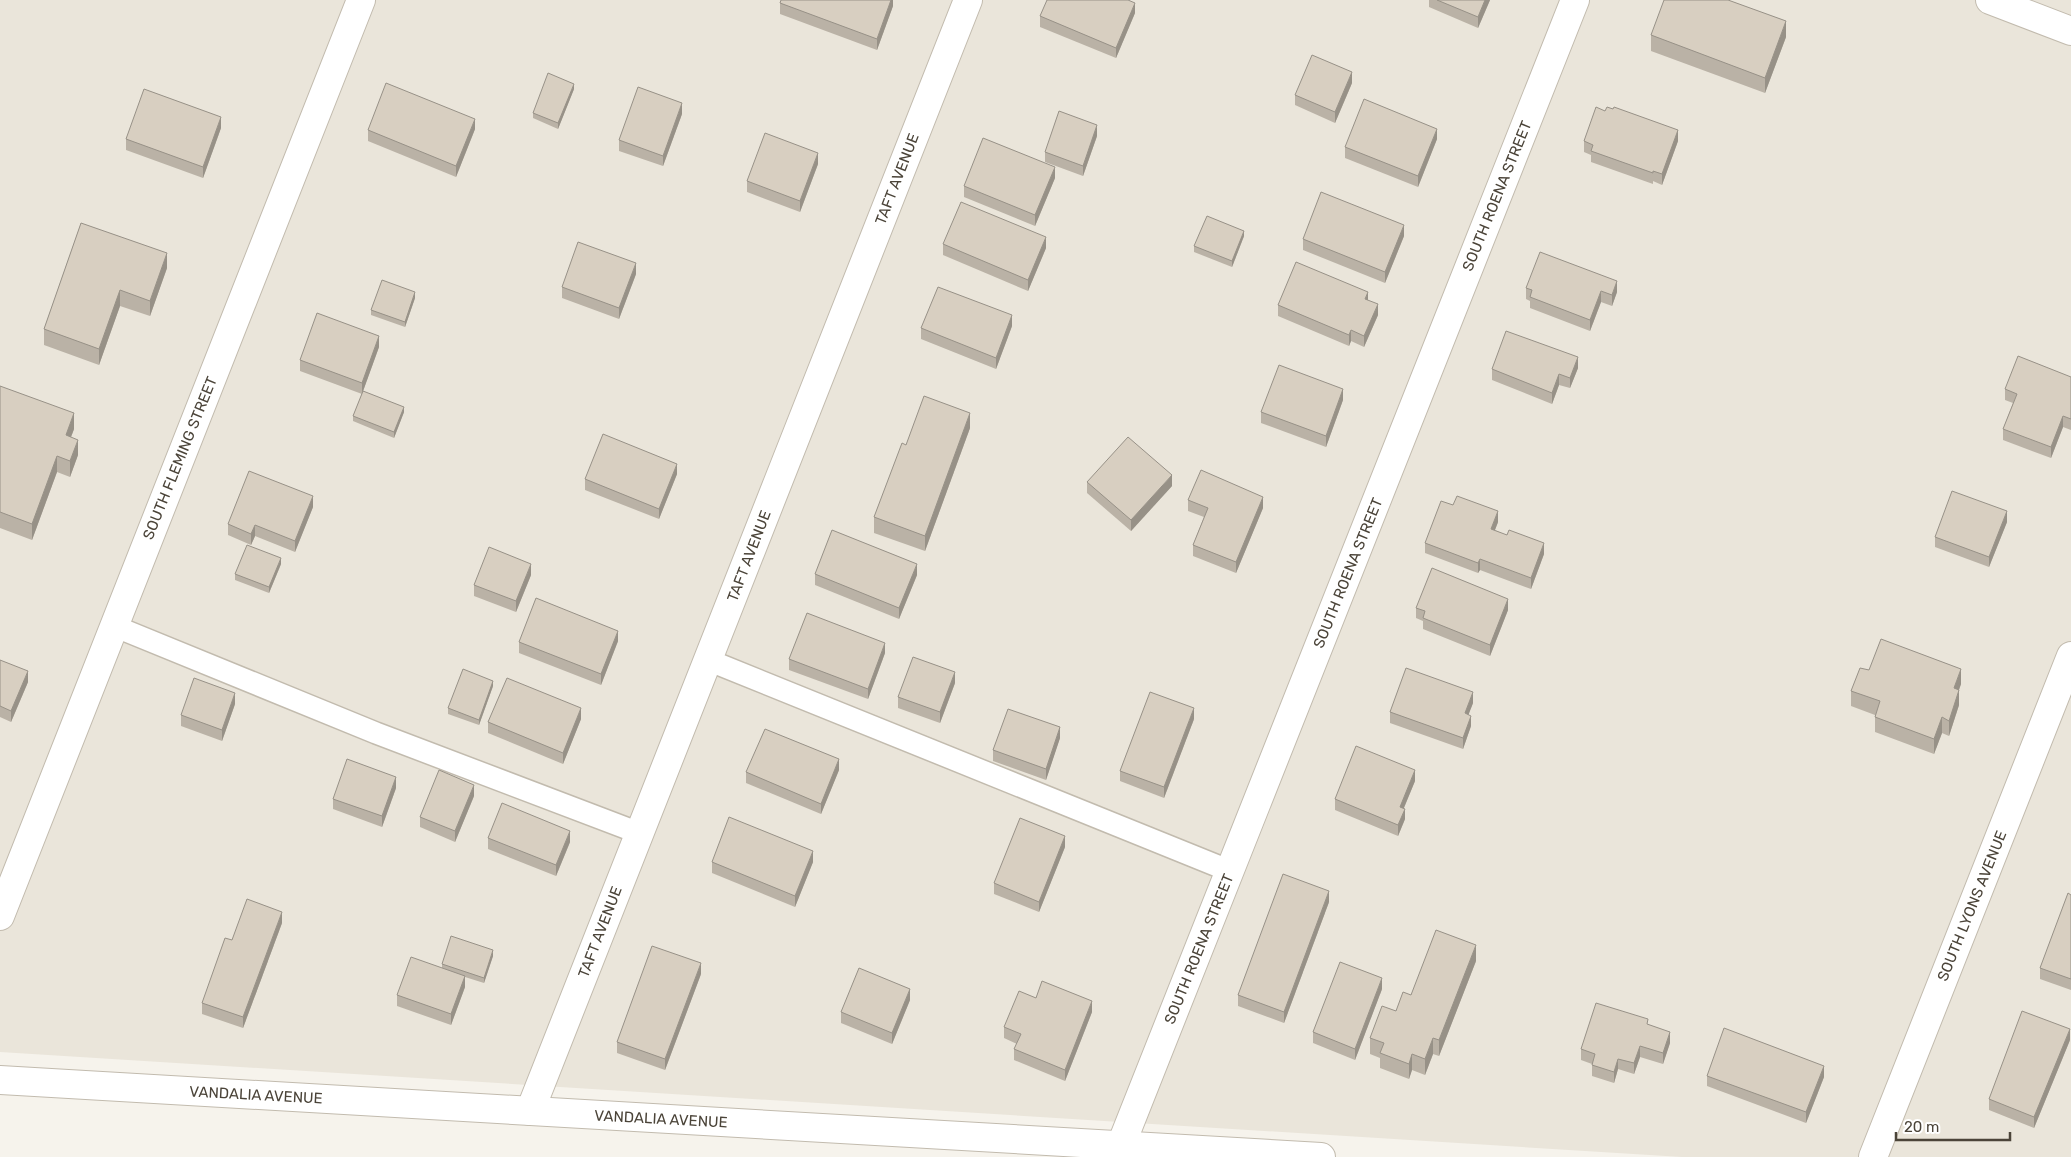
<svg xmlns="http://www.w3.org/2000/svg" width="2071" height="1157" font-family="Rubik,sans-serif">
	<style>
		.residential { fill: #eae5da }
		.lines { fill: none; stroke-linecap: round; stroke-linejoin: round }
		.service-casing { stroke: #c2bbae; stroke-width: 24 }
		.minor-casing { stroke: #c2bbae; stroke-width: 30 }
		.service { stroke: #fff; stroke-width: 21 }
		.minor { stroke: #fff; stroke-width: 28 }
		.wall { fill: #bab2a6 }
		.shaded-wall { fill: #979187 }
		.building { fill: #d8cfc1; stroke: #979187 }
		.labels { text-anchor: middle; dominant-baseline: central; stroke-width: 4; stroke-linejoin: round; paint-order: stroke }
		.street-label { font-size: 15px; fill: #4b4439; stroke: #fff }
	</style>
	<rect width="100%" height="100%" fill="#f6f3ec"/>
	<polygon class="residential" points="0,0 2071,0 2071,1157 1682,1157 0,1052"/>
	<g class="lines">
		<defs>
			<g id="service">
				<polyline points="114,626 376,733 639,833"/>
				<polyline points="708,660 1230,871"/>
			</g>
			<g id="minor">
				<polyline points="1990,0 2071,31"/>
				<polyline points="0,916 361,0"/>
				<polyline points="0,1080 1321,1157"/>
				<polyline points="530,1111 968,0"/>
				<polyline points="1121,1145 1575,0"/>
				<polyline points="1873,1157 2071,656"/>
			</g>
		</defs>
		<use href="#service" class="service-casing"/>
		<use href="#minor" class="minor-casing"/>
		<use href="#service" class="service"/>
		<use href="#minor" class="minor"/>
	</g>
	<g class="wall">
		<polygon points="893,0 893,6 877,50 780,14 780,3"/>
		<polygon points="1429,0 1490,0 1478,28 1429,7"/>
		<polygon points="1135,13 1116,58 1040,27 1040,16"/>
		<polygon points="1651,35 1786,37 1765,93 1651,51"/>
		<polygon points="1352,83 1335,123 1295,105 1295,95"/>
		<polygon points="574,89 558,129 533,118 533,113"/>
		<polygon points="1605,111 1678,141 1662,185 1653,181 1653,184 1591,162 1591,155 1584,152 1584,141"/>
		<polygon points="682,114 663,166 619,151 619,140"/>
		<polygon points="221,128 203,178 126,150 126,139"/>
		<polygon points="475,129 456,177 368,141 368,130"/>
		<polygon points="1097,136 1083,176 1045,162 1045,152"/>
		<polygon points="1437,139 1418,187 1345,158 1345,147"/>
		<polygon points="818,164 800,212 747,192 747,181"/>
		<polygon points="1055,178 1035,226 964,197 964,186"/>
		<polygon points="81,223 167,268 150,316 120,306 99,365 44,345 44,329"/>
		<polygon points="1244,236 1232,267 1194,252 1194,246"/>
		<polygon points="1404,236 1385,283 1303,250 1303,239"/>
		<polygon points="943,244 1046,248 1028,291 943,255"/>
		<polygon points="636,274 619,319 562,298 562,287"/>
		<polygon points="1526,288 1617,292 1612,306 1601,302 1590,331 1530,308 1530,301 1526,299"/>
		<polygon points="415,298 405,327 371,315 371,310"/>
		<polygon points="1368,300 1378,315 1364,347 1351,341 1349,346 1278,316 1278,305"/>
		<polygon points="1012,326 996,369 921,339 921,328"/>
		<polygon points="379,347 363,391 404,412 394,438 353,421 353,416 362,394 300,371 300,360"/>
		<polygon points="1578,368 1570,388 1559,385 1552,404 1492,380 1492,369"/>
		<polygon points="2071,377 2071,430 2063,427 2051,458 2003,440 2003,429 2013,403 2005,400 2005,389"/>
		<polygon points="0,386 74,429 71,437 78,455 70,477 57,472 32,540 0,528"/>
		<polygon points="1343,400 1326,447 1261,423 1261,412"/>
		<polygon points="970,428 925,551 874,533 874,517 906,445"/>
		<polygon points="677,474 659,519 585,490 585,479"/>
		<polygon points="1087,482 1172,486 1131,531 1087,493"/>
		<polygon points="1188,500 1263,508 1236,573 1193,556 1193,545 1204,517 1188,511"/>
		<polygon points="313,507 295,552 255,536 251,545 228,535 228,524"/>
		<polygon points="1498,522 1495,530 1544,554 1531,589 1480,570 1478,573 1425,553 1425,543"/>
		<polygon points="2007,522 1989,567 1935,547 1935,537"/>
		<polygon points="281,564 269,593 235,580 235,574"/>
		<polygon points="815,574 917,575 899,619 815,585"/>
		<polygon points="531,575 516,612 474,596 474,585"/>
		<polygon points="1416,608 1508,610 1490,656 1423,629 1423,621 1416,618"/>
		<polygon points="618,641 601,685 519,653 519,642"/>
		<polygon points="885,653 868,699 789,670 789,659"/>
		<polygon points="0,660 28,682 11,722 0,717"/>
		<polygon points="1869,670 1961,684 1959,690 1959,705 1949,736 1942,733 1934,754 1875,732 1875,715 1851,706 1851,691"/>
		<polygon points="955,683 940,723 898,708 898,697"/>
		<polygon points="493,686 479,725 448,714 448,708"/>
		<polygon points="1473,703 1468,715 1471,726 1463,749 1390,723 1390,712"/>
		<polygon points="235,704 222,741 181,726 181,715"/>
		<polygon points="581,719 563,764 488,733 488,722"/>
		<polygon points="1194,719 1164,798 1120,781 1120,771"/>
		<polygon points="1060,738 1046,780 993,761 993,750"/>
		<polygon points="839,770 821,814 746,783 746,772"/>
		<polygon points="1415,781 1404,808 1405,819 1398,836 1335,810 1335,799"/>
		<polygon points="396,788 382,827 333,809 333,799"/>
		<polygon points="474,796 455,842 420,827 420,817"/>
		<polygon points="488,838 570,842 556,876 488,849"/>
		<polygon points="1065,847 1039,912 994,894 994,883"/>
		<polygon points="712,862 813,862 795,907 712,873"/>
		<polygon points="2071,895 2071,990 2040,979 2040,968"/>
		<polygon points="1329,902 1284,1023 1238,1006 1238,995"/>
		<polygon points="282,923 243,1028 202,1014 202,1003 232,940"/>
		<polygon points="493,956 484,983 465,977 465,987 451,1025 397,1006 397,995 442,968 442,964"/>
		<polygon points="1476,961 1439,1056 1433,1054 1425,1075 1412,1070 1409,1079 1380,1068 1380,1058 1370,1054 1370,1038 1411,995"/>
		<polygon points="701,974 665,1070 617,1053 617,1042"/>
		<polygon points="1382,989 1355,1060 1313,1043 1313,1032"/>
		<polygon points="1036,998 1092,1012 1065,1081 1014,1060 1014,1049 1017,1044 1004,1038 1004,1027"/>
		<polygon points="910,1000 892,1044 841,1023 841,1012"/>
		<polygon points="1648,1025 1670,1043 1663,1064 1640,1057 1634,1074 1618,1069 1614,1083 1592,1076 1592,1064 1581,1060 1581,1049"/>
		<polygon points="2070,1040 2034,1128 1989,1110 1989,1099"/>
		<polygon points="1707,1076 1824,1077 1806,1123 1707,1086"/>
	</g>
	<g class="shaded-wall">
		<polygon points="891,0 893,0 893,6 877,50 877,39"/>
		<polygon points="1485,0 1490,0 1478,28 1478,17"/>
		<polygon points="1135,3 1135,13 1116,58 1116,48"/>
		<polygon points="1786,21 1786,37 1765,93 1765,78"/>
		<polygon points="1352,72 1352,83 1335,123 1335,112"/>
		<polygon points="574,84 574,89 558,129 558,123"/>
		<polygon points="682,103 682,114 663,166 663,156"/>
		<polygon points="221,117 221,128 203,178 203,167"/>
		<polygon points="475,119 475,129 456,177 456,166"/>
		<polygon points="1097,125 1097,136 1083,176 1083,166"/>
		<polygon points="1437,129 1437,139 1418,187 1418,176"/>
		<polygon points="1678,130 1678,141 1662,185 1662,174"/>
		<polygon points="818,153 818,164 800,212 800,201"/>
		<polygon points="1055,167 1055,178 1035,226 1035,215"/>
		<polygon points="1404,225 1404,236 1385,283 1385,272"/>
		<polygon points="1244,231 1244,236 1232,267 1232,261"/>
		<polygon points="1046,237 1046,248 1028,291 1028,280"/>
		<polygon points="167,253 167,268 150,316 150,301"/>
		<polygon points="636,263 636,274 619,319 619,308"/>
		<polygon points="1617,281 1617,292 1612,306 1612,295"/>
		<polygon points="120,290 120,306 99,365 99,349"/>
		<polygon points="1601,291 1601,302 1590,331 1590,320"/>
		<polygon points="415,292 415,298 405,327 405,322"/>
		<polygon points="1368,292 1368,303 1365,299"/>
		<polygon points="1378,304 1378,315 1364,347 1364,336"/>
		<polygon points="1012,315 1012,326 996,369 996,358"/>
		<polygon points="1351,330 1351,341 1349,346 1349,335"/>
		<polygon points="379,336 379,347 362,394 362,383"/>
		<polygon points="1578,357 1578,368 1570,388 1570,378"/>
		<polygon points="1559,374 1559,385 1552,404 1552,393"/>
		<polygon points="1343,389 1343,400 1326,447 1326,436"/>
		<polygon points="404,407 404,412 394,438 394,432"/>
		<polygon points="74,413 74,429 66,450 66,435"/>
		<polygon points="970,413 970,428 925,551 925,536"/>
		<polygon points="2063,416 2063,427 2051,458 2051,447"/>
		<polygon points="78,440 78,455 70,477 70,461"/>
		<polygon points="57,456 57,472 32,540 32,524"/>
		<polygon points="677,464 677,474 659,519 659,509"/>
		<polygon points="1172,475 1172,486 1131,531 1131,520"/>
		<polygon points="313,496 313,507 295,552 295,541"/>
		<polygon points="1263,497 1263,508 1236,573 1236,562"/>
		<polygon points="1498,511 1498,522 1491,540 1491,529"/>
		<polygon points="2007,511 2007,522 1989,567 1989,557"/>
		<polygon points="255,525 255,536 251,545 251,534"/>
		<polygon points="1544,543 1544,554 1531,589 1531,578"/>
		<polygon points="281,558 281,564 269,593 269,587"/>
		<polygon points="1480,559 1480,570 1478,573 1478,563"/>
		<polygon points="531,564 531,575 516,612 516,601"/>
		<polygon points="917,564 917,575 899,619 899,608"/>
		<polygon points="1508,599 1508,610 1490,656 1490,645"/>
		<polygon points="618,631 618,641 601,685 601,674"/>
		<polygon points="885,643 885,653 868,699 868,689"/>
		<polygon points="1961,669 1961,684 1954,703 1954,688"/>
		<polygon points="28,671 28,682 11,722 11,711"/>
		<polygon points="955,672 955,683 940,723 940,712"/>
		<polygon points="493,681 493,686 479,725 479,720"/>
		<polygon points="1959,690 1959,705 1949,736 1949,721"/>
		<polygon points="1473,692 1473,703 1465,724 1465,713"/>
		<polygon points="235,693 235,704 222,741 222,730"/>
		<polygon points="581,708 581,719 563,764 563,753"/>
		<polygon points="1194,708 1194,719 1164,798 1164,787"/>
		<polygon points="1471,716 1471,726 1463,749 1463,738"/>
		<polygon points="1942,717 1942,733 1934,754 1934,739"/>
		<polygon points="1060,727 1060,738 1046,780 1046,769"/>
		<polygon points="839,759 839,770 821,814 821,804"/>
		<polygon points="1415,770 1415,781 1400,817 1400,807"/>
		<polygon points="396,777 396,788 382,827 382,816"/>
		<polygon points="474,785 474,796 455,842 455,831"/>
		<polygon points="1405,809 1405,819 1398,836 1398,825"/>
		<polygon points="570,831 570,842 556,876 556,865"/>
		<polygon points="1065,836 1065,847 1039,912 1039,902"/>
		<polygon points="813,851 813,862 795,907 795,896"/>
		<polygon points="1329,891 1329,902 1284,1023 1284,1012"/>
		<polygon points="282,912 282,923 243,1028 243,1017"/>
		<polygon points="1476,945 1476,961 1439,1056 1439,1040"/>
		<polygon points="493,950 493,956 484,983 484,978"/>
		<polygon points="701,963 701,974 665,1070 665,1059"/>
		<polygon points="465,976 465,987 451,1025 451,1014"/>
		<polygon points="1382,978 1382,989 1355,1060 1355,1049"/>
		<polygon points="910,989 910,1000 892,1044 892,1033"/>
		<polygon points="1092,1001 1092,1012 1065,1081 1065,1070"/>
		<polygon points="2070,1029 2070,1040 2034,1128 2034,1117"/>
		<polygon points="1670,1032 1670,1043 1663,1064 1663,1053"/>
		<polygon points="1433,1038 1433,1054 1425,1075 1425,1059"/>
		<polygon points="1640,1046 1640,1057 1634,1074 1634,1063"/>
		<polygon points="1412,1054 1412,1070 1409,1079 1409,1064"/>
		<polygon points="1618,1059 1618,1069 1614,1083 1614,1072"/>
		<polygon points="1824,1066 1824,1077 1806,1123 1806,1112"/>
	</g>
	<g class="building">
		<polygon points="781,0 891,0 877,39 780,3"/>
		<polygon points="1047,0 1128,0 1135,3 1116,48 1040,16"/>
		<polygon points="1437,0 1485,0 1478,17"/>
		<polygon points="1664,0 1728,0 1786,21 1765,78 1651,35"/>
		<polygon points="1312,55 1352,72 1335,112 1295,95"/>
		<polygon points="548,73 574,84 558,123 533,113"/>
		<polygon points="386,83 475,119 456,166 368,130"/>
		<polygon points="638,87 682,103 663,156 619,140"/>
		<polygon points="144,89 221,117 203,167 126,139"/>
		<polygon points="1364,99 1437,129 1418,176 1345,147"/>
		<polygon points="1596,107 1605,111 1607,107 1613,109 1614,107 1678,130 1662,174 1653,171 1653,173 1591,151 1593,145 1584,141"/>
		<polygon points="1059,111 1097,125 1083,166 1045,152"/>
		<polygon points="765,133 818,153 800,201 747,181"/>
		<polygon points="983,138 1055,167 1035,215 964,186"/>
		<polygon points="1321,192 1404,225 1385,272 1303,239"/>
		<polygon points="961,202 1046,237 1028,280 943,244"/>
		<polygon points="1207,216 1244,231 1232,261 1194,246"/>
		<polygon points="81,223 167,253 150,301 120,290 99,349 44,329"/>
		<polygon points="578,242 636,263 619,308 562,287"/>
		<polygon points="1540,252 1617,281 1612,295 1601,291 1590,320 1530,297 1532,290 1526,288"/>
		<polygon points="1296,262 1368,292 1365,299 1378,304 1364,336 1351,330 1349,335 1278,305"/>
		<polygon points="382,280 415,292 405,322 371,310"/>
		<polygon points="938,287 1012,315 996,358 921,328"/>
		<polygon points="317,313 379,336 362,383 300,360"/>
		<polygon points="1506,331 1578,357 1570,378 1559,374 1552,393 1492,369"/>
		<polygon points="2018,356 2071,377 2071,419 2063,416 2051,447 2003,429 2017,394 2005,389"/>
		<polygon points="1279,365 1343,389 1326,436 1261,412"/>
		<polygon points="0,386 74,413 66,435 78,440 70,461 57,456 32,524 0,512"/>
		<polygon points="363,391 404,407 394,432 353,416"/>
		<polygon points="924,396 970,413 925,536 874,517 902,443 906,445"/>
		<polygon points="603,434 677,464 659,509 585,479"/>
		<polygon points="1128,437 1172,475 1131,520 1087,482"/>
		<polygon points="1201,470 1263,497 1236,562 1193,545 1208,508 1188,500"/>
		<polygon points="249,471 313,496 295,541 255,525 251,534 228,524"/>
		<polygon points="1952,491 2007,511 1989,557 1935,537"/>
		<polygon points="1457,496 1498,511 1491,529 1507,535 1509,530 1544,543 1531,578 1480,559 1478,563 1425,543 1441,501 1453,505"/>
		<polygon points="832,530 917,564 899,608 815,574"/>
		<polygon points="247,545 281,558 269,587 235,574"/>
		<polygon points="489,547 531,564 516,601 474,585"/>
		<polygon points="1432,568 1508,599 1490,645 1423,618 1425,611 1416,608"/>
		<polygon points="536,598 618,631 601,674 519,642"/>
		<polygon points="807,613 885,643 868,689 789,659"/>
		<polygon points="1881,639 1961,669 1954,688 1959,690 1949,721 1942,717 1934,739 1875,717 1880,701 1851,691 1860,668 1869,670"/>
		<polygon points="913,657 955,672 940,712 898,697"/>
		<polygon points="0,660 28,671 11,711 0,706"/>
		<polygon points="1406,668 1473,692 1465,713 1471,716 1463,738 1390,712"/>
		<polygon points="463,669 493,681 479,720 448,708"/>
		<polygon points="194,678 235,693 222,730 181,715"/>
		<polygon points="507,678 581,708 563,753 488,722"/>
		<polygon points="1150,692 1194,708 1164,787 1120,771"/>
		<polygon points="1008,709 1060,727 1046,769 993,750"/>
		<polygon points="765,729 839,759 821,804 746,772"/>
		<polygon points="1356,746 1415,770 1400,807 1405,809 1398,825 1335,799"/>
		<polygon points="347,759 396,777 382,816 333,799"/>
		<polygon points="439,770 474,785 455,831 420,817"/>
		<polygon points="502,803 570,831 556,865 488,838"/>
		<polygon points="729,817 813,851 795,896 712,862"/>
		<polygon points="1020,818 1065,836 1039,902 994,883"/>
		<polygon points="1283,874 1329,891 1284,1012 1238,995"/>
		<polygon points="2068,893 2071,895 2071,979 2040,968"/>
		<polygon points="247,899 282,912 243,1017 202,1003 225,938 232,940"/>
		<polygon points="1436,930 1476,945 1439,1040 1433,1038 1425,1059 1412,1054 1409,1064 1380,1053 1384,1043 1370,1038 1382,1006 1396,1011 1403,992 1411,995"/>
		<polygon points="451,936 493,950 484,978 442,964"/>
		<polygon points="652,946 701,963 665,1059 617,1042"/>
		<polygon points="411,957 465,976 451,1014 397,995"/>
		<polygon points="1340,962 1382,978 1355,1049 1313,1032"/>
		<polygon points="859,968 910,989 892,1033 841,1012"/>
		<polygon points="1042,981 1092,1001 1065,1070 1014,1049 1021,1034 1004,1027 1019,991 1036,998"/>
		<polygon points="1596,1003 1648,1019 1647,1024 1670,1032 1663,1053 1640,1046 1634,1063 1618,1059 1614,1072 1592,1065 1595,1054 1581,1049"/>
		<polygon points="2022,1011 2070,1029 2034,1117 1989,1099"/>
		<polygon points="1724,1028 1824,1066 1806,1112 1707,1076"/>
	</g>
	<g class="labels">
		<g class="street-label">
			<text transform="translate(897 179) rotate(-69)">TAFT AVENUE</text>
			<text transform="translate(1497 196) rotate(-68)">SOUTH ROENA STREET</text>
			<text transform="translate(180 458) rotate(-68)">SOUTH FLEMING STREET</text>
			<text transform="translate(749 556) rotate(-69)">TAFT AVENUE</text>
			<text transform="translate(1348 573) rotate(-68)">SOUTH ROENA STREET</text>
			<text transform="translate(1972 906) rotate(-68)">SOUTH LYONS AVENUE</text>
			<text transform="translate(600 932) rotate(-69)">TAFT AVENUE</text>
			<text transform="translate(1199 949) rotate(-68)">SOUTH ROENA STREET</text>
			<text transform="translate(256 1095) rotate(3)">VANDALIA AVENUE</text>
			<text transform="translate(661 1119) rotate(3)">VANDALIA AVENUE</text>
		</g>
	</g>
	<path d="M1896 1132v8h114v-8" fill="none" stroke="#4b4439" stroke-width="2.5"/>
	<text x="1904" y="1132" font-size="15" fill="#4b4439" stroke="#ffffff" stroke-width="4" paint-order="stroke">20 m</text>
</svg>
